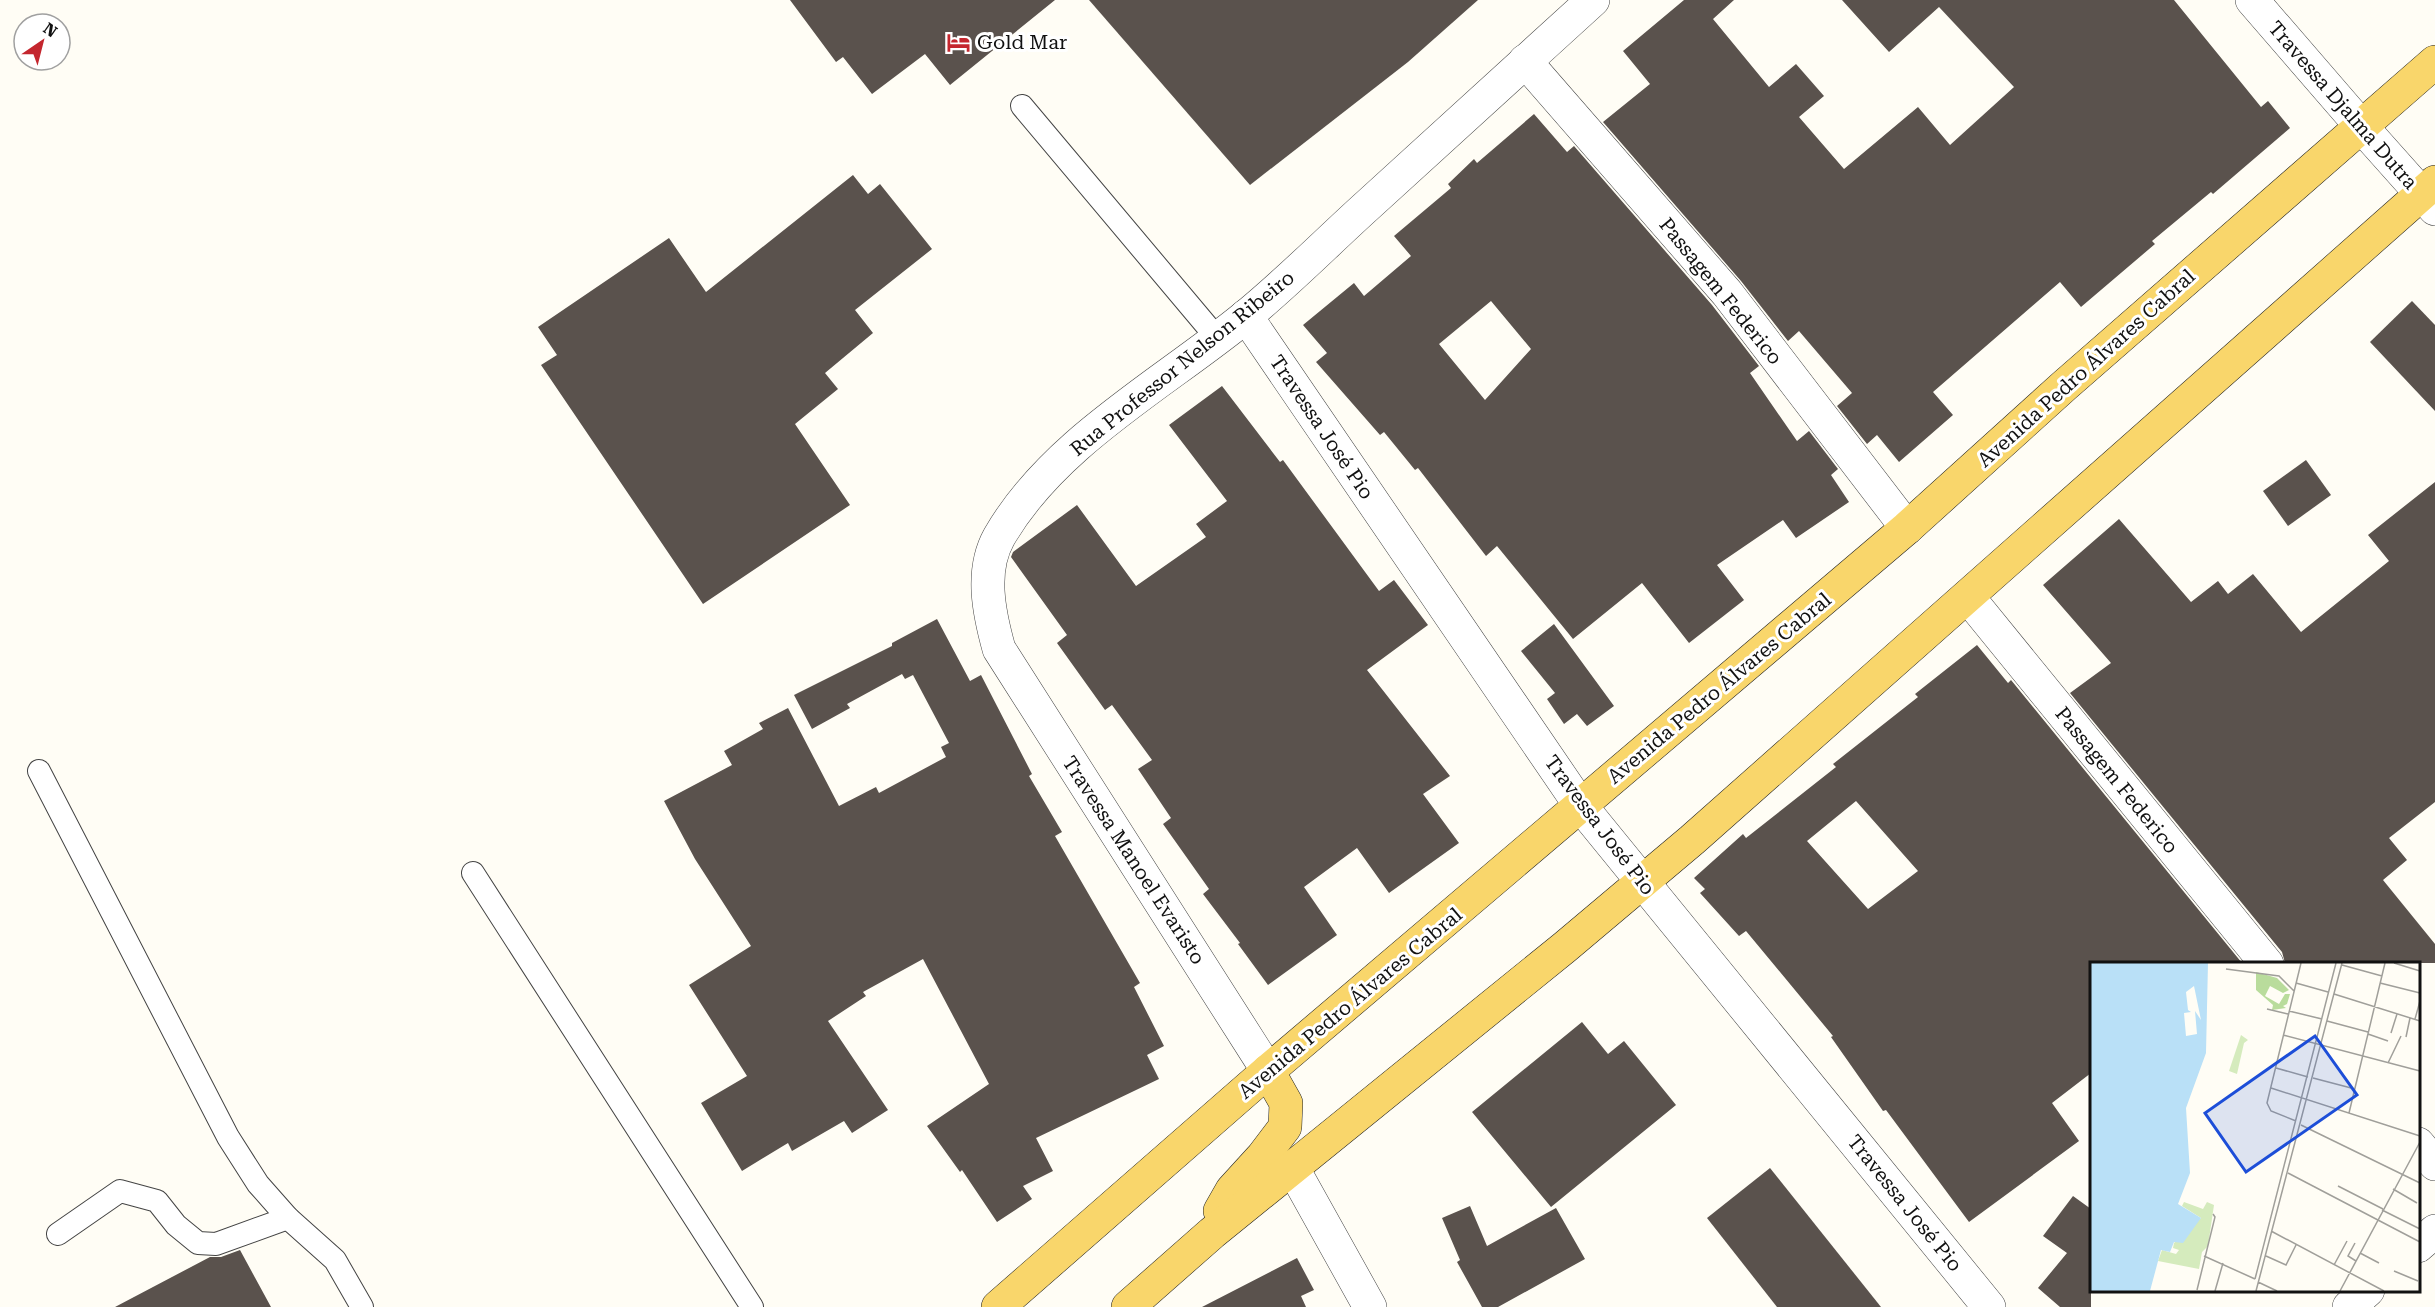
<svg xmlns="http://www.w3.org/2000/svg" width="2435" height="1307" font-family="'Roboto Serif',serif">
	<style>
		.building { fill: #5a524d; fill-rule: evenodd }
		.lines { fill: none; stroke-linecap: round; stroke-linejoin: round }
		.service-casing { stroke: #444; stroke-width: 24 }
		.minor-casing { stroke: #444; stroke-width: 34 }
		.tertiary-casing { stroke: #444; stroke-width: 34 }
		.primary-casing { stroke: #222; stroke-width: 34 }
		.service { stroke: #fff; stroke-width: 22 }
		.minor { stroke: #fff; stroke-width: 33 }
		.tertiary { stroke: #fff; stroke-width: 33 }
		.primary { stroke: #f9d66b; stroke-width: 33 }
		.labels { text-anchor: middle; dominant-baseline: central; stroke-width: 6; stroke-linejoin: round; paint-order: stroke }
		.poi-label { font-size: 20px; fill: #111; stroke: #fff; text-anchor: start }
		.street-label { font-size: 20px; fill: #111; stroke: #fff }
		.inset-road { fill: none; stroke: #a09f9a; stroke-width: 1.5 }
		.view { fill: #1d4ed8; fill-opacity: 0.15; stroke: #1d4ed8; stroke-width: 3 }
		.inset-edge { fill: none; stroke: #111; stroke-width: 3 }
	</style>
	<rect width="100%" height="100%" fill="#fffdf5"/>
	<g class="building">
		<polygon points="790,0 1055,0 950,85 925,54 872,94 843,57 836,62"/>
		<polygon points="1089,0 1478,0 1408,62 1250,185"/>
		<polygon points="1684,0 1734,0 1713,19 1769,87 1796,64 1824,96 1799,117 1844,169 1918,107 1950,145 2014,87 1939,7 1889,52 1842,0 2174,0 2261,107 2268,101 2290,128 2213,194 2211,192 2152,241 2155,244 2081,307 2060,282 1933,392 1953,415 1899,462 1877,435 1867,444 1837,406 1852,393 1799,331 1788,341 1741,281 1603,122 1650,84 1623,51"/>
		<path d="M 1534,114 L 1567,152 L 1574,146 L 1712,305 L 1759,366 L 1750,373 L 1797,441 L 1809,431 L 1838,469 L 1831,475 L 1849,502 L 1796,538 L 1783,520 L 1717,565 L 1744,600 L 1689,643 L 1642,583 L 1573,639 L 1497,546 L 1486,556 L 1418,468 L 1415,470 L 1384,432 L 1380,435 L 1316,362 L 1327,353 L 1303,325 L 1354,283 L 1364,296 L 1411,256 L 1394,236 L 1451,188 L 1448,184 L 1474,159 L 1477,163 ZM 1491,301 L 1531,349 L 1485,400 L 1439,344 Z"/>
		<polygon points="853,175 868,194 880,184 932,249 855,310 873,333 825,373 838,389 795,424 850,505 703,604 541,365 557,355 538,327 669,238 706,292"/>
		<polygon points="2412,301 2435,325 2435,411 2370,342"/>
		<polygon points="1222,386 1280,462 1283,460 1379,591 1394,580 1428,625 1367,670 1450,776 1423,794 1459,843 1389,893 1357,848 1304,887 1337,935 1268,985 1238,944 1240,943 1203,894 1209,889 1163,824 1171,818 1138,769 1152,760 1112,705 1105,710 1057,643 1067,635 1011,557 1013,552 1077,505 1136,586 1206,537 1196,524 1227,501 1169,425"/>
		<polygon points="2306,460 2331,495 2288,526 2263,491"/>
		<polygon points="2435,482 2435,802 2389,838 2407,860 2383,880 2435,944 2435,963 2285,963 2282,952 2070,693 2111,663 2043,585 2119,519 2191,602 2218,581 2228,594 2253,574 2301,632 2389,561 2368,535"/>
		<polygon points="937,619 970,681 981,675 1032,774 1029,776 1062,832 1055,836 1140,983 1134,987 1164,1046 1147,1055 1159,1079 1036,1138 1053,1171 1023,1186 1032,1199 997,1222 962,1170 960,1172 927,1126 989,1084 923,959 863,992 866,996 828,1021 888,1110 852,1133 844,1121 792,1151 788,1143 742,1171 701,1103 747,1076 689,985 751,946 695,859 664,801 732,765 724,751 763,729 759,723 788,708 839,806 876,787 879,793 946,757 941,747 949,743 913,675 905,679 902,674 847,704 850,708 812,729 794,695 892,646 892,643"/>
		<polygon points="1554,624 1614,706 1587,726 1577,714 1564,724 1547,699 1555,693 1521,651"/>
		<path d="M 1977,645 L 2008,683 L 2011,680 L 2242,963 L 2091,963 L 2091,1073 L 2052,1103 L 2079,1141 L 1969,1222 L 1886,1110 L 1883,1111 L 1831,1037 L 1833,1036 L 1746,931 L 1739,936 L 1700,893 L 1705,889 L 1694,878 L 1743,834 L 1746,838 L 1836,767 L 1833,764 L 1918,697 L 1915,694 ZM 1856,801 L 1918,871 L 1868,909 L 1807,841 Z"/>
		<polygon points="1582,1022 1608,1054 1624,1041 1676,1105 1551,1207 1472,1112"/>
		<polygon points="1770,1168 1881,1307 1777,1307 1707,1218"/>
		<polygon points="2073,1196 2091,1209 2091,1307 2060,1307 2038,1288 2067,1253 2043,1236"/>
		<polygon points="1470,1206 1487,1246 1556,1208 1585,1259 1498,1307 1482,1307 1457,1262 1460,1260 1442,1218"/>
		<polygon points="240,1250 271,1307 115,1307 210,1257 221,1257"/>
		<polygon points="1297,1258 1314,1290 1301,1296 1306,1307 1202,1307"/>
	</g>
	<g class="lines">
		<defs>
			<g id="service">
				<polyline points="1022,106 1217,338"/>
				<polyline points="39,771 228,1137 258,1184 288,1218 335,1260 362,1307"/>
				<polyline points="473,873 752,1307"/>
				<polyline points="58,1234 120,1191 157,1201 176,1225 198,1243 216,1244 288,1218"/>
			</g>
			<g id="minor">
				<polyline points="2252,0 2361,126"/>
				<polyline points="1525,61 1727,293 1907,528"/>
				<polyline points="1246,316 1580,805 1989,1307"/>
				<polyline points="1968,597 2267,964"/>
				<path d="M 1268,1071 L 999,649 C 989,613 980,571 999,537 C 1053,443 1163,384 1245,317 C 1288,282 1327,242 1368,205 C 1443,137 1518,69 1593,0"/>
				<polyline points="2418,1144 2435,1164"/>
				<polyline points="1292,1167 1370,1307"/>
				<polyline points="2418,1246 2435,1231"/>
				<polyline points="2349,1307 2368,1290"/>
			</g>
			<polyline id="tertiary" points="2361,126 2435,209"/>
			<g id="primary">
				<polyline points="1220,1211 1232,1190 1263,1156 1285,1127 1286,1103 1268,1071"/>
				<polyline points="998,1307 1268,1071 1907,528 2064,386 2435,62"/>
				<polyline points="1128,1307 1212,1233 1565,947 1692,840 2435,182"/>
			</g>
		</defs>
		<use href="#service" class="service-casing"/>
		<use href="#minor" class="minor-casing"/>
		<use href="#tertiary" class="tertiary-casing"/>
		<use href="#primary" class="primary-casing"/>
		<use href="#service" class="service"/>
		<use href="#minor" class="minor"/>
		<use href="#tertiary" class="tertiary"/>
		<use href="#primary" class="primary"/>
	</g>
	<defs>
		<symbol id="hotel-bare" viewBox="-9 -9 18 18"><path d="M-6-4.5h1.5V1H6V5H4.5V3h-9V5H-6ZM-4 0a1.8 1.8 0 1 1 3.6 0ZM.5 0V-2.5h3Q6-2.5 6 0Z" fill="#c4262e" stroke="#fff" stroke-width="2.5" paint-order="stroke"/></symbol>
	</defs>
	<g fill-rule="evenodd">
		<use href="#hotel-bare" x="942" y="26" width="33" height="33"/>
	</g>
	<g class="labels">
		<g class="poi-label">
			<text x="977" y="42">Gold Mar</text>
		</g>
		<g class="street-label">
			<text transform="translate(2343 105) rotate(49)">Travessa Djalma Dutra</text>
			<text transform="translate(1721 291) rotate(51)">Passagem Federico</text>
			<text transform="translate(1182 363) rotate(-39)">Rua Professor Nelson Ribeiro</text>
			<text transform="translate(2086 368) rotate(-42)">Avenida Pedro Álvares Cabral</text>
			<text transform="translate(1322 427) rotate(56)">Travessa José Pio</text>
			<text transform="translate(1719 688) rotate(-40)">Avenida Pedro Álvares Cabral</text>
			<text transform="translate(2117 780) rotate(51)">Passagem Federico</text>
			<text transform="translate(1600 825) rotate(53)">Travessa José Pio</text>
			<text transform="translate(1134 860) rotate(57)">Travessa Manoel Evaristo</text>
			<text transform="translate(1350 1003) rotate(-40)">Avenida Pedro Álvares Cabral</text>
			<text transform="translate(1905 1203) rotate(51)">Travessa José Pio</text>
		</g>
	</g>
	<g transform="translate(2090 962)">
		<rect width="330" height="330" fill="#fffdf5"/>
		<path d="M 151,73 L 158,78 L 154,81 L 147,112 L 139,109 ZM 94,240 L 113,247 L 117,240 L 124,243 L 118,284 L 112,290 L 109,307 L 68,299 L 72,288 L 86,292 L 89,288 L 83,286 L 84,281 L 111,256 L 92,244 Z" fill="#d5ebbd"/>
		<path d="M 166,10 L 187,16 L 199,28 L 193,31 L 180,24 L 175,34 L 189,42 L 195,32 L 200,32 L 197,42 L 193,44 L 196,46 L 182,48 L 183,43 L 166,28 Z" fill="#b9dc9c"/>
		<path d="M 0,1 L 118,1 L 116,91 L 96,146 L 100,211 L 88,242 L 111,256 L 93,281 L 84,280 L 80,290 L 71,288 L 60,329 L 0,329 Z" fill="#b9e0f7"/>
		<path d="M 104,24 L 111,58 L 105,49 L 107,72 L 96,74 L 94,51 L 101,50 L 98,48 L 96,30 Z" fill="#fffdf5"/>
		<path class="inset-road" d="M 304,1 L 330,9M 252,3 L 292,14M 136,7 L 189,14 L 204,29M 206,21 L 238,30M 290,21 L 330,31M 244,32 L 330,59M 177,47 L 198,52M 199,49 L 232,57M 325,57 L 330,39M 237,59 L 278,70M 301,71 L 307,52M 278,72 L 298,79M 193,73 L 330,109M 316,75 L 320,56M 298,101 L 311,74M 186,106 L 218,115M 223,116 L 265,127M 181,126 L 330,174M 259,151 L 295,1M 206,159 L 181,149 L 177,141 L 211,1M 211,163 L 330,221M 198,211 L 330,280M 248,224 L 293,247M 303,227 L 327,241M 292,248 L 330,267M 181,269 L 294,329M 265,281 L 258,294 L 266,299M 270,291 L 289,301M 114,294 L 165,317M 176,294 L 196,303 L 206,283M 244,303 L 257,279M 304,309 L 328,319M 165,317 L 246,1M 168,320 L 187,329M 107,328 L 125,255 L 123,252M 125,329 L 133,301M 166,329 L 252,1M 250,329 L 330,180"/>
		<path class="view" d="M 225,74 L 267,133 L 156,210 L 115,151 Z"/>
		<rect width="330" height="330" class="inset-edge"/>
	</g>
	<g transform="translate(42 42) rotate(35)"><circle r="28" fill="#ffffff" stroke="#a0a0a0" stroke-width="1.5"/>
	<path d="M0-4.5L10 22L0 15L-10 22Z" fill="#c4262e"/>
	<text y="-9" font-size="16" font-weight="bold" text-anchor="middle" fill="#111111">N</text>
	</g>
</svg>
